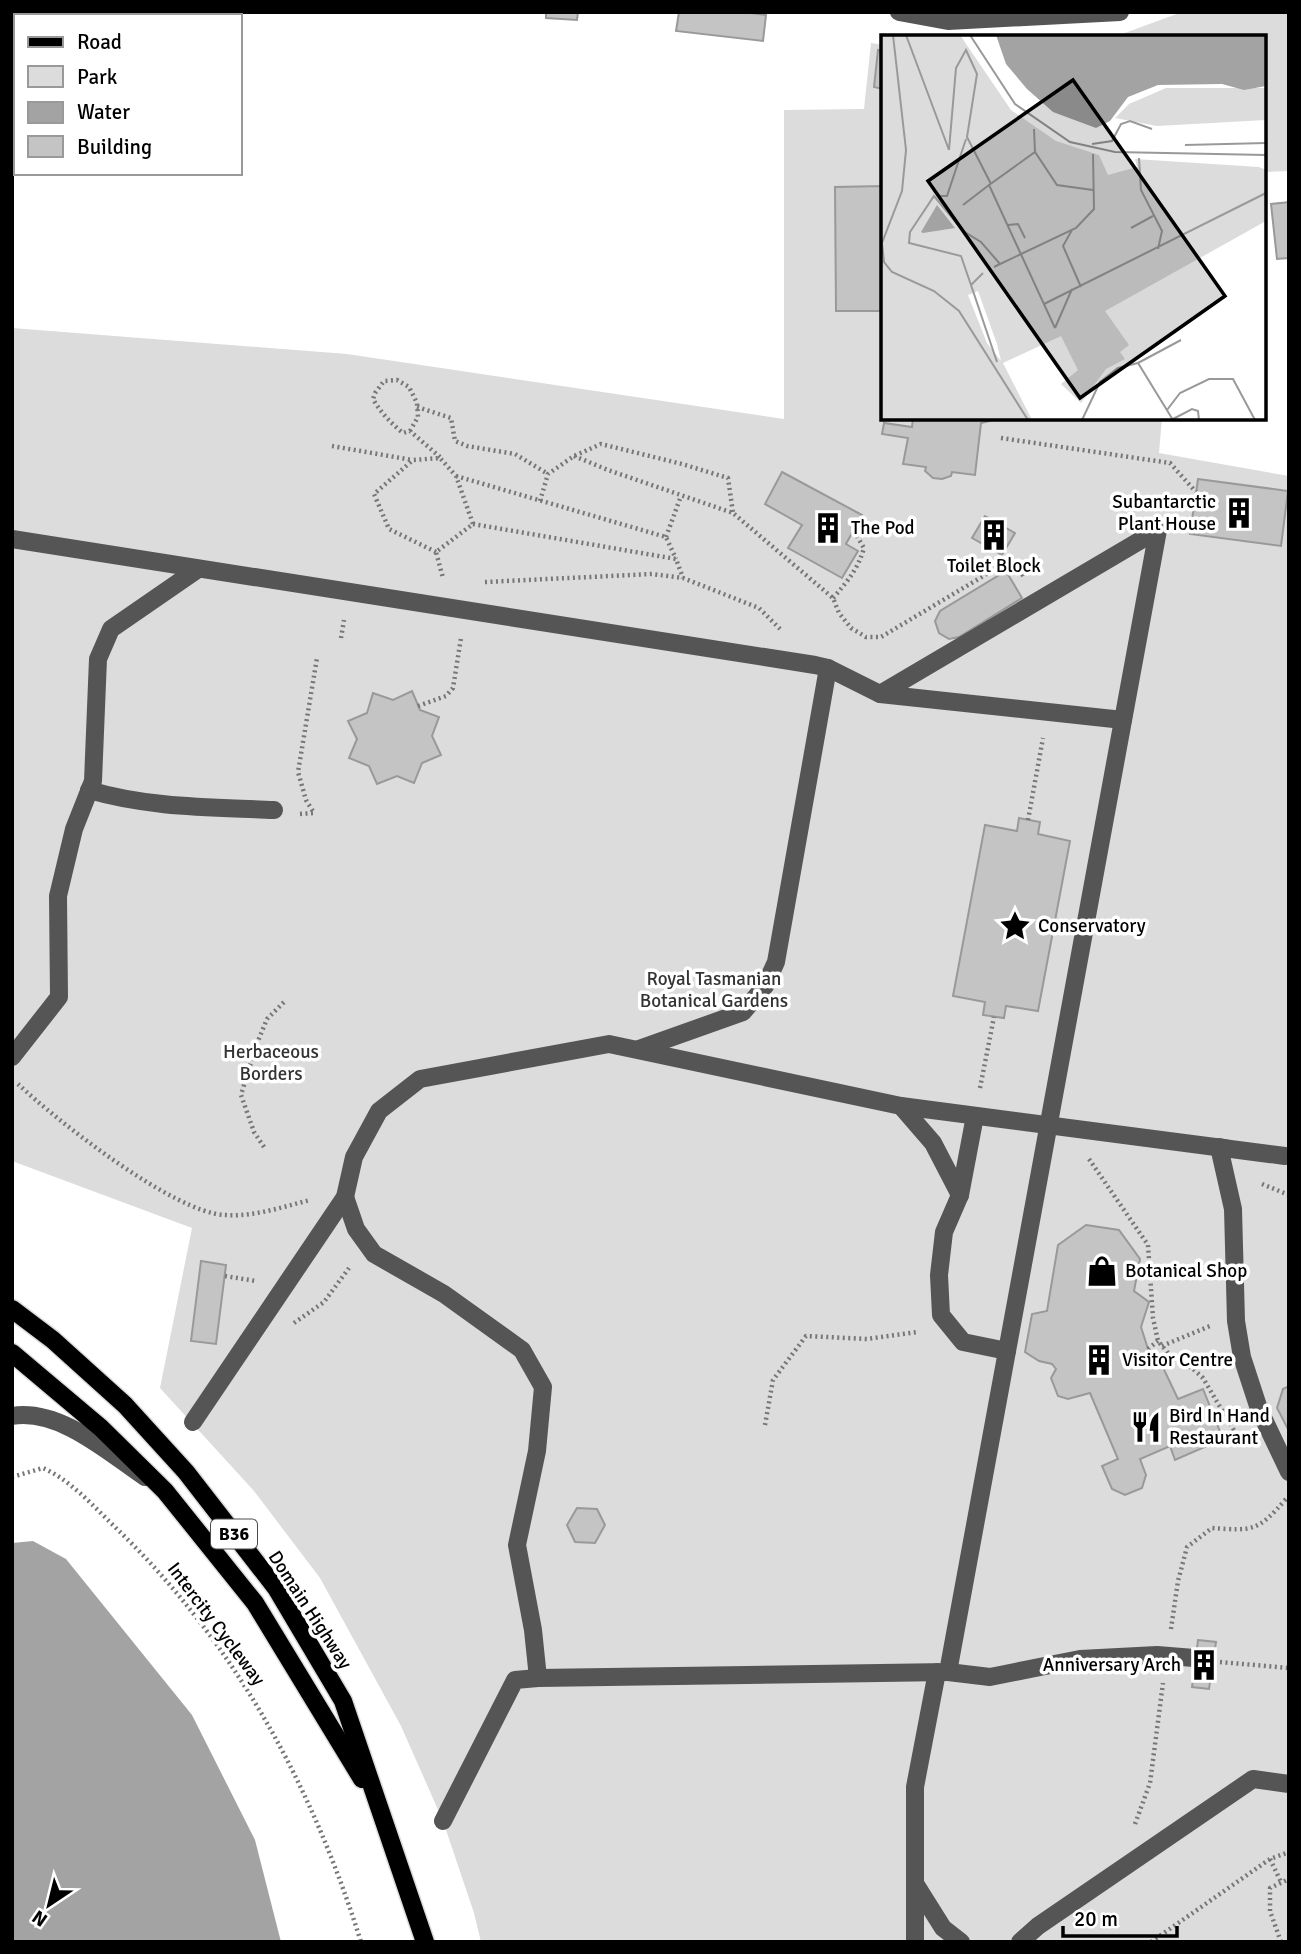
<svg xmlns="http://www.w3.org/2000/svg" width="1301" height="1954" font-family="Signika,sans-serif">
	<style>
		.green { fill: #dcdcdc }
		.water { fill: #a3a3a3 }
		.building { fill: #c4c4c4; stroke: #999; stroke-width: 2 }
		.lines { fill: none; stroke-linecap: round; stroke-linejoin: round }
		.major-casing { stroke: #dbdbdb; stroke-width: 21 }
		.path { stroke: #777; stroke-width: 4.5; stroke-dasharray: 2 3.5; stroke-linecap: butt }
		.minor { stroke: #555; stroke-width: 18 }
		.major { stroke: #000; stroke-width: 18 }
		.labels { text-anchor: middle; dominant-baseline: central; stroke-width: 7; stroke-linejoin: round; paint-order: stroke }
		.shield { fill: #fff; stroke: #4c4c4c; stroke-width: 2 }
		.shield-label { font-size: 18px; font-weight: bold; fill: #000 }
		.poi-label { font-size: 19px; fill: #000; stroke: #fff; text-anchor: start }
		.park-label { font-size: 19px; fill: #333; stroke: #fff }
		.street-label { font-size: 19px; fill: #000; stroke: #fff }
		.inset-road { fill: none; stroke: #999; stroke-width: 2 }
		.view { fill: #000; fill-opacity: 0.15; stroke: #000; stroke-width: 3.5 }
		.inset-edge { fill: none; stroke: #000; stroke-width: 3.5 }
	</style>
	<rect width="100%" height="100%" fill="#fff"/>
	<g class="green">
		<polygon points="1182,12 1289,12 1289,171 1264,172 1264,37 1114,37"/>
		<polygon points="871,43 883,45 883,418 1162,418 1159,453 1289,476 1289,1942 481,1942 474,1913 443,1821 401,1726 320,1578 254,1491 160,1388 192,1228 12,1161 12,328 347,354 784,419 784,110 864,109"/>
	</g>
	<polygon class="water" points="33,1541 66,1559 192,1715 255,1840 281,1942 12,1942 12,1543"/>
	<g class="building">
		<polygon points="546,12 578,12 577,20 546,18"/>
		<polygon points="679,12 743,12 766,15 763,41 676,31"/>
		<polygon points="878,50 883,51 883,89 874,87"/>
		<polygon points="883,186 883,311 836,311 835,187"/>
		<polygon points="1289,202 1289,258 1277,259 1271,204"/>
		<polygon points="913,418 991,418 990,421 981,423 975,475 952,472 951,476 942,479 933,478 925,471 926,467 903,464 908,438 882,434 884,423 912,427"/>
		<polygon points="782,472 862,515 846,544 858,551 842,578 788,548 802,525 765,504"/>
		<polygon points="1198,479 1288,491 1281,546 1190,534"/>
		<polygon points="985,516 1015,533 1002,555 972,538"/>
		<polygon points="1006,571 1022,598 959,637 949,639 939,633 935,621 940,611"/>
		<polygon points="412,691 420,710 439,717 432,736 441,755 422,763 414,783 397,776 377,784 369,766 349,758 357,739 348,721 367,713 373,693 393,700"/>
		<polygon points="1019,818 1040,822 1038,834 1070,841 1038,1011 1006,1006 1004,1018 983,1015 985,1002 953,996 985,825 1017,831"/>
		<polygon points="1086,1225 1119,1230 1140,1259 1134,1291 1149,1302 1141,1327 1148,1349 1159,1359 1178,1399 1203,1389 1223,1439 1175,1460 1170,1446 1140,1459 1146,1475 1142,1488 1125,1495 1112,1489 1102,1466 1118,1459 1090,1393 1068,1399 1058,1396 1051,1378 1056,1369 1052,1364 1039,1361 1025,1352 1032,1314 1047,1311 1058,1245"/>
		<polygon points="201,1261 226,1265 216,1344 191,1341"/>
		<polygon points="1289,1386 1289,1431 1277,1408 1283,1389"/>
		<polygon points="577,1508 597,1509 605,1525 595,1543 575,1542 567,1525"/>
		<polygon points="1198,1640 1216,1642 1209,1689 1192,1687"/>
	</g>
	<g class="lines">
		<defs>
			<g id="major">
				<polyline points="12,1309 53,1340 125,1405 186,1472 276,1588 343,1701 425,1942"/>
				<polyline points="12,1353 101,1428 165,1491 255,1603 362,1779"/>
			</g>
		</defs>
		<use href="#major" class="major-casing"/>
		<g class="path">
			<polyline points="417,407 451,418 455,441 467,446 515,454 548,474"/>
			<path d="M 410,431 L 418,417 L 417,403 L 409,387 L 397,380 L 384,381 L 375,393 L 373,399 C 381,413 391,423 403,433 L 410,431 L 440,457"/>
			<polyline points="1001,438 1170,463 1196,492"/>
			<polyline points="332,446 412,460"/>
			<polyline points="574,456 608,470 733,513 833,598 839,613 851,628 866,637 881,637 1012,559 1024,577"/>
			<polyline points="456,476 666,537 676,559"/>
			<polyline points="540,501 548,474 574,456 601,444 682,464 728,478 733,513"/>
			<polyline points="473,524 676,559 683,578"/>
			<polyline points="666,537 681,496"/>
			<polyline points="436,552 389,529 374,494 413,460 440,458 456,476 473,524 436,552 443,578"/>
			<polyline points="485,582 652,574 683,578 759,608 780,629"/>
			<path d="M 833,598 C 847,582 858,569 864,548 L 854,531"/>
			<polyline points="341,638 344,620"/>
			<polyline points="418,706 446,696 453,688 461,638"/>
			<polyline points="300,814 314,813 306,800 298,772 317,658"/>
			<polyline points="1028,820 1043,738"/>
			<path d="M 18,1084 C 56,1120 174,1213 225,1215 C 254,1217 282,1207 310,1200"/>
			<polyline points="980,1088 994,1017"/>
			<polyline points="264,1147 254,1132 241,1095 256,1046 267,1019 286,1000"/>
			<polyline points="1089,1159 1148,1245 1153,1318 1158,1341 1174,1360 1192,1368 1203,1378 1239,1439"/>
			<polyline points="1262,1184 1289,1195"/>
			<polyline points="225,1276 256,1281"/>
			<polyline points="294,1323 324,1302 349,1268"/>
			<polyline points="1162,1346 1210,1326"/>
			<polyline points="1148,1349 1158,1341"/>
			<polyline points="765,1425 773,1380 806,1336 867,1339 917,1332"/>
			<path d="M 12,1477 L 43,1468 C 72,1481 94,1507 117,1529 C 235,1643 312,1785 361,1942"/>
			<path d="M 1171,1629 L 1178,1581 L 1187,1547 L 1212,1528 C 1254,1531 1258,1531 1286,1499"/>
			<polyline points="1220,1662 1289,1668"/>
			<polyline points="1135,1824 1150,1783 1163,1683"/>
			<polyline points="1270,1859 1281,1882"/>
			<polyline points="1151,1942 1270,1859 1289,1852"/>
			<polyline points="1281,1942 1270,1911 1270,1888 1289,1879"/>
		</g>
		<g class="minor">
			<polyline points="899,12 948,21 1120,12"/>
			<polyline points="12,539 815,665 828,668 880,694 1123,720"/>
			<polyline points="880,694 1158,530"/>
			<path d="M 89,790 C 149,808 212,807 274,810"/>
			<polyline points="639,1049 743,1012 765,986 776,962 828,668"/>
			<polyline points="12,1057 59,997 58,896 74,829 93,781 98,659 111,629 198,569"/>
			<polyline points="901,1106 933,1143 960,1195 975,1116"/>
			<polyline points="1229,1149 1219,1147 1233,1209 1236,1321 1242,1357 1259,1409 1289,1472"/>
			<polyline points="960,1195 944,1232 939,1275 941,1315 963,1342 1007,1351"/>
			<polyline points="345,1197 356,1229 374,1254 444,1294 522,1350 543,1387 537,1451 517,1545 533,1630 538,1678 948,1672 1158,530"/>
			<path d="M 12,1416 C 59,1408 108,1452 145,1477"/>
			<polyline points="193,1422 345,1197 354,1157 379,1111 420,1079 609,1044 901,1106 1285,1156"/>
			<polyline points="948,1672 990,1677 1080,1659 1157,1655 1194,1658"/>
			<polyline points="443,1821 515,1680 538,1678"/>
			<polyline points="916,1885 943,1928 961,1942"/>
			<polyline points="915,1942 915,1787 937,1672"/>
			<polyline points="1020,1942 1038,1926 1253,1779 1289,1784"/>
		</g>
		<use href="#major" class="major"/>
	</g>
	<defs>
		<symbol id="building-bare" viewBox="-9 -9 18 18"><path d="M-4-6H4V6H1V3H-1V6H-4ZM-2.5-4.3h1.7v1.8h-1.7ZM.8-4.3h1.7v1.8H.8ZM-2.5-1h1.7V.8h-1.7ZM.8-1h1.7V.8H.8Z" fill="#000" stroke="#fff" stroke-width="2.5" paint-order="stroke"/></symbol>
		<symbol id="sight-bare" viewBox="-9 -9 18 18"><path d="M0-6L1.8-2.2L6-1.7L2.9 1.2L3.7 5.4L0 3.3L-3.7 5.4L-2.9 1.2L-6-1.7L-1.8-2.2Z" fill="#000" stroke="#fff" stroke-width="2.5" paint-order="stroke"/></symbol>
		<symbol id="shop-bare" viewBox="-9 -9 18 18"><path d="M-5-2.5h2.3a2.7 3.5 0 0 1 5.4 0H5L5.5 6h-11ZM-1.5-2.5h3a1.5 2.3 0 0 0-3 0Z" fill="#000" stroke="#fff" stroke-width="2.5" paint-order="stroke"/></symbol>
		<symbol id="restaurant-bare" viewBox="-9 -9 18 18"><path d="M-5-6h1v4h1v-4h1v4h1v-4h1v5L-1.5 .5V6h-2V.5L-5-1ZM5-6V6H3V1.5H1.5Q1.5-4 5-6Z" fill="#000" stroke="#fff" stroke-width="2.5" paint-order="stroke"/></symbol>
	</defs>
	<g fill-rule="evenodd">
		<use href="#building-bare" x="1217" y="491" width="44" height="44"/>
		<use href="#building-bare" x="806" y="506" width="44" height="44"/>
		<use href="#building-bare" x="972" y="513" width="44" height="44"/>
		<use href="#sight-bare" x="993" y="904" width="44" height="44"/>
		<use href="#shop-bare" x="1080" y="1249" width="44" height="44"/>
		<use href="#building-bare" x="1077" y="1338" width="44" height="44"/>
		<use href="#restaurant-bare" x="1124" y="1405" width="44" height="44"/>
		<use href="#building-bare" x="1182" y="1643" width="44" height="44"/>
	</g>
	<g class="labels">
		<rect class="shield" x="211" y="1519.5" width="46" height="29" rx="5"/>
		<g class="shield-label">
			<text x="234" y="1534">B36</text>
		</g>
		<g class="poi-label">
			<text x="1216" y="502" text-anchor="end">Subantarctic<tspan x="1216" dy="22">Plant House</tspan></text>
			<text x="851" y="528">The Pod</text>
			<text x="994" y="566" text-anchor="middle">Toilet Block</text>
			<text x="1038" y="926">Conservatory</text>
			<text x="1125" y="1271">Botanical Shop</text>
			<text x="1122" y="1360">Visitor Centre</text>
			<text x="1169" y="1416">Bird In Hand<tspan x="1169" dy="22">Restaurant</tspan></text>
			<text x="1181" y="1665" text-anchor="end">Anniversary Arch</text>
		</g>
		<g class="park-label">
			<text x="714" y="979">Royal Tasmanian<tspan x="714" dy="22">Botanical Gardens</tspan></text>
			<text x="271" y="1052">Herbaceous<tspan x="271" dy="22">Borders</tspan></text>
		</g>
		<g class="street-label">
			<text transform="translate(310 1610) rotate(57)">Domain Highway</text>
			<text transform="translate(216 1624) rotate(53)">Intercity Cycleway</text>
		</g>
	</g>
	<g transform="translate(881 35)">
		<rect width="385" height="385" fill="#fff"/>
		<path d="M 0,0 L 79,0 L 130,75 L 175,106 L 218,120 L 227,140 L 256,132 L 254,124 L 378,132 L 385,135 L 385,186 L 224,276 L 248,310 L 239,317 L 244,324 L 225,334 L 200,368 L 180,349 L 197,335 L 180,301 L 122,328 L 151,385 L 0,385 ZM 97,256 L 116,309 L 120,326 L 106,308 L 87,260 ZM 285,53 L 385,53 L 385,85 L 276,91 L 234,83 L 248,69 Z" fill="#dcdcdc" fill-rule="evenodd"/>
		<path d="M 115,0 L 385,0 L 385,51 L 363,55 L 341,49 L 277,50 L 247,62 L 229,86 L 215,93 L 172,77 L 146,54 L 125,29 ZM 56,170 L 74,193 L 42,198 L 40,197 Z" fill="#a3a3a3"/>
		<path class="inset-road" d="M 12,0 L 25,115 L 21,156 L 1,208 L 3,227 L 11,237 L 53,256 L 78,276 L 147,385M 25,0 L 68,115M 89,0 L 134,69 L 189,107 L 234,117 L 385,120M 153,94 L 154,117M 211,109 L 231,106 L 240,89 L 249,86 L 271,94M 304,110 L 385,108M 68,115 L 75,33 L 85,15 L 96,39 L 86,102 L 110,149M 258,123 L 260,155 L 281,196 L 277,214M 58,161 L 66,161 L 85,104M 82,170 L 108,150M 127,190 L 137,189 L 144,203M 250,193 L 272,181M 191,195 L 182,211 L 200,252M 117,230 L 195,193 L 213,174 L 212,119M 102,238 L 90,250 L 116,327M 90,250 L 80,221 L 28,208 L 29,197 L 53,161 L 82,196 L 100,207 L 119,229 L 113,232M 163,269 L 385,158M 174,293 L 108,150 L 154,117 L 176,150 L 212,155M 174,293 L 191,254M 257,328 L 300,305M 286,375 L 299,358 L 328,344 L 352,344 L 374,385M 292,384 L 311,374 L 317,376 L 318,385M 201,385 L 219,347 L 237,333 L 257,328 L 292,385"/>
		<path class="view" d="M 192,45 L 344,261 L 199,363 L 47,146 Z"/>
		<rect width="385" height="385" class="inset-edge"/>
	</g>
	<rect width="1301" height="1954" fill="none" stroke="#000000" stroke-width="28"/>
	<rect x="14" y="14" width="228" height="161" fill="#ffffff" stroke="#999999" stroke-width="2"/>
	<rect x="28" y="37" width="35" height="10" fill="#000000" stroke="#999999" stroke-width="2"/>
	<text x="77" y="49" font-size="21" fill="#000000">Road</text>
	<rect x="28" y="66" width="35" height="21" fill="#dcdcdc" stroke="#999999" stroke-width="2"/>
	<text x="77" y="84" font-size="21" fill="#000000">Park</text>
	<rect x="28" y="102" width="35" height="21" fill="#a3a3a3" stroke="#999999" stroke-width="2"/>
	<text x="77" y="119" font-size="21" fill="#000000">Water</text>
	<rect x="28" y="136" width="35" height="21" fill="#c4c4c4" stroke="#999999" stroke-width="2"/>
	<text x="77" y="154" font-size="21" fill="#000000">Building</text>
	<g transform="translate(49 1905) rotate(215)" stroke="#ffffff" stroke-width="5" paint-order="stroke">
	<path d="M0-5L12 26L0 18L-12 26Z" fill="#000000"/>
	<text y="-10" font-size="19" font-weight="bold" text-anchor="middle" fill="#000000">N</text>
	</g>
	<path d="M1063 1926v10h114v-10" fill="none" stroke="#000000" stroke-width="3.5"/>
	<text x="1074" y="1926" font-size="21" fill="#000000" stroke="#ffffff" stroke-width="5" paint-order="stroke">20 m</text>
</svg>
